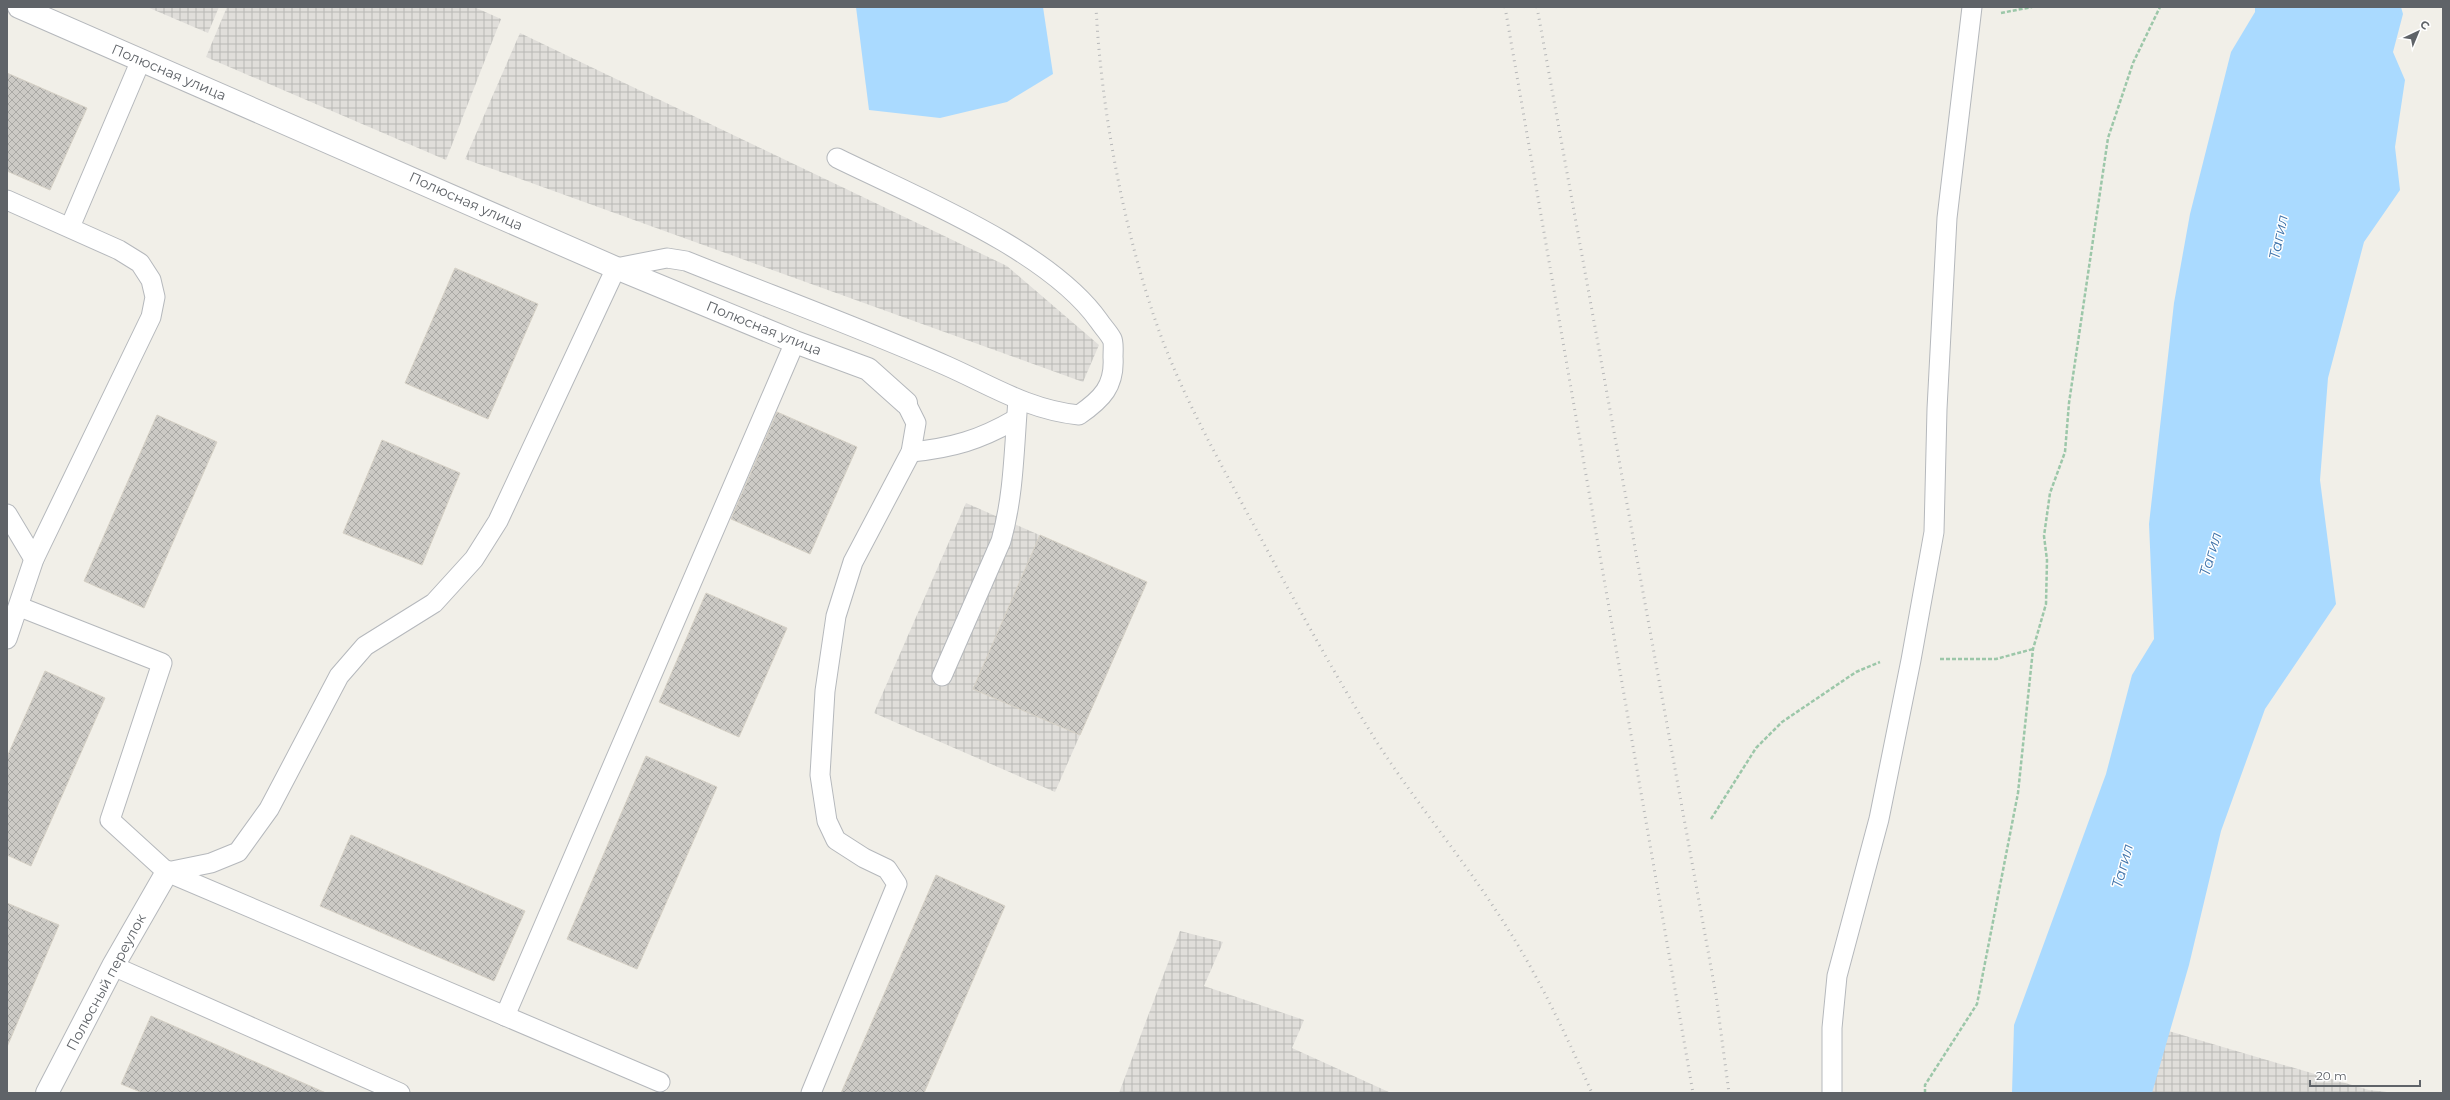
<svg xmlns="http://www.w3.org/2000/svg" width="2450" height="1100" font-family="Montserrat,sans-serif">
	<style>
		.industrial { fill: url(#industrial-grid) }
		.water { fill: #aadaff }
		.building { fill: url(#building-cross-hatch); stroke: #d6d1c6 }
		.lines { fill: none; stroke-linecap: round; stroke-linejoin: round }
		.lane-casing { stroke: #b5b8bc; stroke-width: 21 }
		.street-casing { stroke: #b5b8bc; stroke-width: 24 }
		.path { stroke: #9cc7a9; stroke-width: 2.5; stroke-dasharray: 4 2; stroke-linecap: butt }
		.lane { stroke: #fff; stroke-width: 19 }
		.street { stroke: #fff; stroke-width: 22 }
		.rail { stroke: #b6b7b8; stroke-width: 3; stroke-dasharray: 1 5; stroke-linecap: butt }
		.labels { text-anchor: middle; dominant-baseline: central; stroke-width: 3; stroke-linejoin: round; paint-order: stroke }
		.street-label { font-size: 14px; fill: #5f6368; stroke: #fff }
		.water-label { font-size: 15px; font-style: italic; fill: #4174aa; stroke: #fff }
	</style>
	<defs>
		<pattern id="industrial-grid" width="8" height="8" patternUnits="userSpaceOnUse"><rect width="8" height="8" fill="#e0deda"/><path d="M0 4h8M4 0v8" fill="none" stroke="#b9b8b5"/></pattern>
		<pattern id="building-cross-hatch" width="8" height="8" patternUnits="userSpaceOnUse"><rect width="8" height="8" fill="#cccac5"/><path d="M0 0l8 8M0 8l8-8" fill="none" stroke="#a9a8a4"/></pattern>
	</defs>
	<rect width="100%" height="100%" fill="#f1efe8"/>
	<g class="industrial">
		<polygon points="147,7 219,7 208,33"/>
		<polygon points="227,7 474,7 501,19 446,160 206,57"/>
		<polygon points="520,33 1007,266 1099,345 1083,382 465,159"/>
		<polygon points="966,503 1147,582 1055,792 874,713"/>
		<polygon points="1180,931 1223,942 1204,986 1304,1020 1292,1048 1391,1093 1119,1093"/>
		<polygon points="2155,1027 2369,1090 2396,1093 2139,1093"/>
	</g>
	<g class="water">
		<polygon points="856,7 1043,7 1053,74 1007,102 940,118 869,110"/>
		<polygon points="2255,7 2401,7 2403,14 2393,52 2405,80 2395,147 2400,190 2364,242 2328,378 2320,480 2336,604 2265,709 2221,831 2189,965 2152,1093 2012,1093 2014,1025 2106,774 2132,675 2154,639 2149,524 2174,303 2190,214 2231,52 2255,12"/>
	</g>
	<g class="building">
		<polygon points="7,73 87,108 50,190 7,171"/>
		<polygon points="455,268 538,304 488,419 405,383"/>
		<polygon points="777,412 857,447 810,554 731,519"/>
		<polygon points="157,415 217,442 144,608 84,581"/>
		<polygon points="382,440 460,473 422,565 343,533"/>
		<polygon points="1040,535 1147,582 1080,735 973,689"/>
		<polygon points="706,593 787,628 739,737 659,702"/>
		<polygon points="45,671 105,698 31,866 7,855 7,757"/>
		<polygon points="646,756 717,787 637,969 567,939"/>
		<polygon points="351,835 525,911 494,981 320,906"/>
		<polygon points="936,875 1005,906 924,1093 841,1093"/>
		<polygon points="7,903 59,925 7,1047"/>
		<polygon points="151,1016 326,1093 143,1093 121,1084"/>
	</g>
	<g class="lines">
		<defs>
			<g id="lane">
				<polyline points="7,200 119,250 140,263 151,280 155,297 151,317 34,559 7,639"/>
				<polyline points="70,227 141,60"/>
				<path d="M 911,452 C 952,448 980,440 1016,419"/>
				<polyline points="7,514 34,559"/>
				<polyline points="20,607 162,663 110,820 167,872 660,1082"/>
				<path d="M 942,676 L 1001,541 C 1014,495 1014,448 1018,400"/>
				<path d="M 167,872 L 211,863 L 238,852 L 269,809 L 339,676 L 365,646 L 434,603 L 474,559 L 498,521 L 616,268 L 667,258 L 686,261 C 773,296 861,328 947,366 C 992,386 1029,410 1079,415 C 1102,399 1115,386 1113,357 C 1113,351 1114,343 1112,339 C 1109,333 1103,327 1099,321 C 1049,250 916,197 837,158"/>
				<polyline points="113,966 400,1093"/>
				<polyline points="505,1016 795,342"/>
				<polyline points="811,1093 897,884 887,869 864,858 836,840 827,821 820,775 825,691 836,616 853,562 911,452 916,423 906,403"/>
				<polyline points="1832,1093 1832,1028 1837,976 1879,819 1911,660 1934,532 1937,409 1947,218 1972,7"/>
			</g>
			<g id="street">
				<polyline points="19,7 616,268 795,342 868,369 906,403"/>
				<polyline points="47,1093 113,966 167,872"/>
			</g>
		</defs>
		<use href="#lane" class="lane-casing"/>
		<use href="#street" class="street-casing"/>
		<g class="path">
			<polyline points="2001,13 2032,7"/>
			<polyline points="1940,659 1996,659 2033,649"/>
			<polyline points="1711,819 1756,748 1782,722 1856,672 1880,662"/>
			<polyline points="1925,1093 1925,1085 1977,1004 2018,793 2033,649 2046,604 2047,560 2044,536 2050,493 2065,452 2069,403 2108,138 2133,63 2160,7"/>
		</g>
		<use href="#lane" class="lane"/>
		<use href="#street" class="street"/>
		<g class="rail">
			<path d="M 1096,7 C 1101,109 1124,232 1158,328 C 1182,395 1217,457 1251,520 C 1292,596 1333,673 1380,747 C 1420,808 1467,864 1506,926 C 1540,979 1566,1035 1592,1093"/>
			<polyline points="1505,7 1693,1093"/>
			<polyline points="1537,7 1716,995 1729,1093"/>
		</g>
	</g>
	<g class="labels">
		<g class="street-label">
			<text transform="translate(169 72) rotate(23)">Полюсная улица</text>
			<text transform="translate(466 201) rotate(24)">Полюсная улица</text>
			<text transform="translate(764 328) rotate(22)">Полюсная улица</text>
			<text transform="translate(106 982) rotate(-62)">Полюсный переулок</text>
		</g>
		<g class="water-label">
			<text transform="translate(2278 237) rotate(-79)">Тагил</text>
			<text transform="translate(2210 554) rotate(-74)">Тагил</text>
			<text transform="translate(2122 866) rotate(-75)">Тагил</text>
		</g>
	</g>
	<rect width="2450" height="1100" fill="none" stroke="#5f6368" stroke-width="16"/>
	<g transform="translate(2418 32) rotate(44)" stroke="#ffffff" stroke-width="3" paint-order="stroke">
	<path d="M0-3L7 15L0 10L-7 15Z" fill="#5f6368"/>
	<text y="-6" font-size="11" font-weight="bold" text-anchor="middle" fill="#5f6368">С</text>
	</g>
	<path d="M2310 1080v6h110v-6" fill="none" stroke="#5f6368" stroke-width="2"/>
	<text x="2316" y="1080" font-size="12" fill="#5f6368" stroke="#ffffff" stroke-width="3" paint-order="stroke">20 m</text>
</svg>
